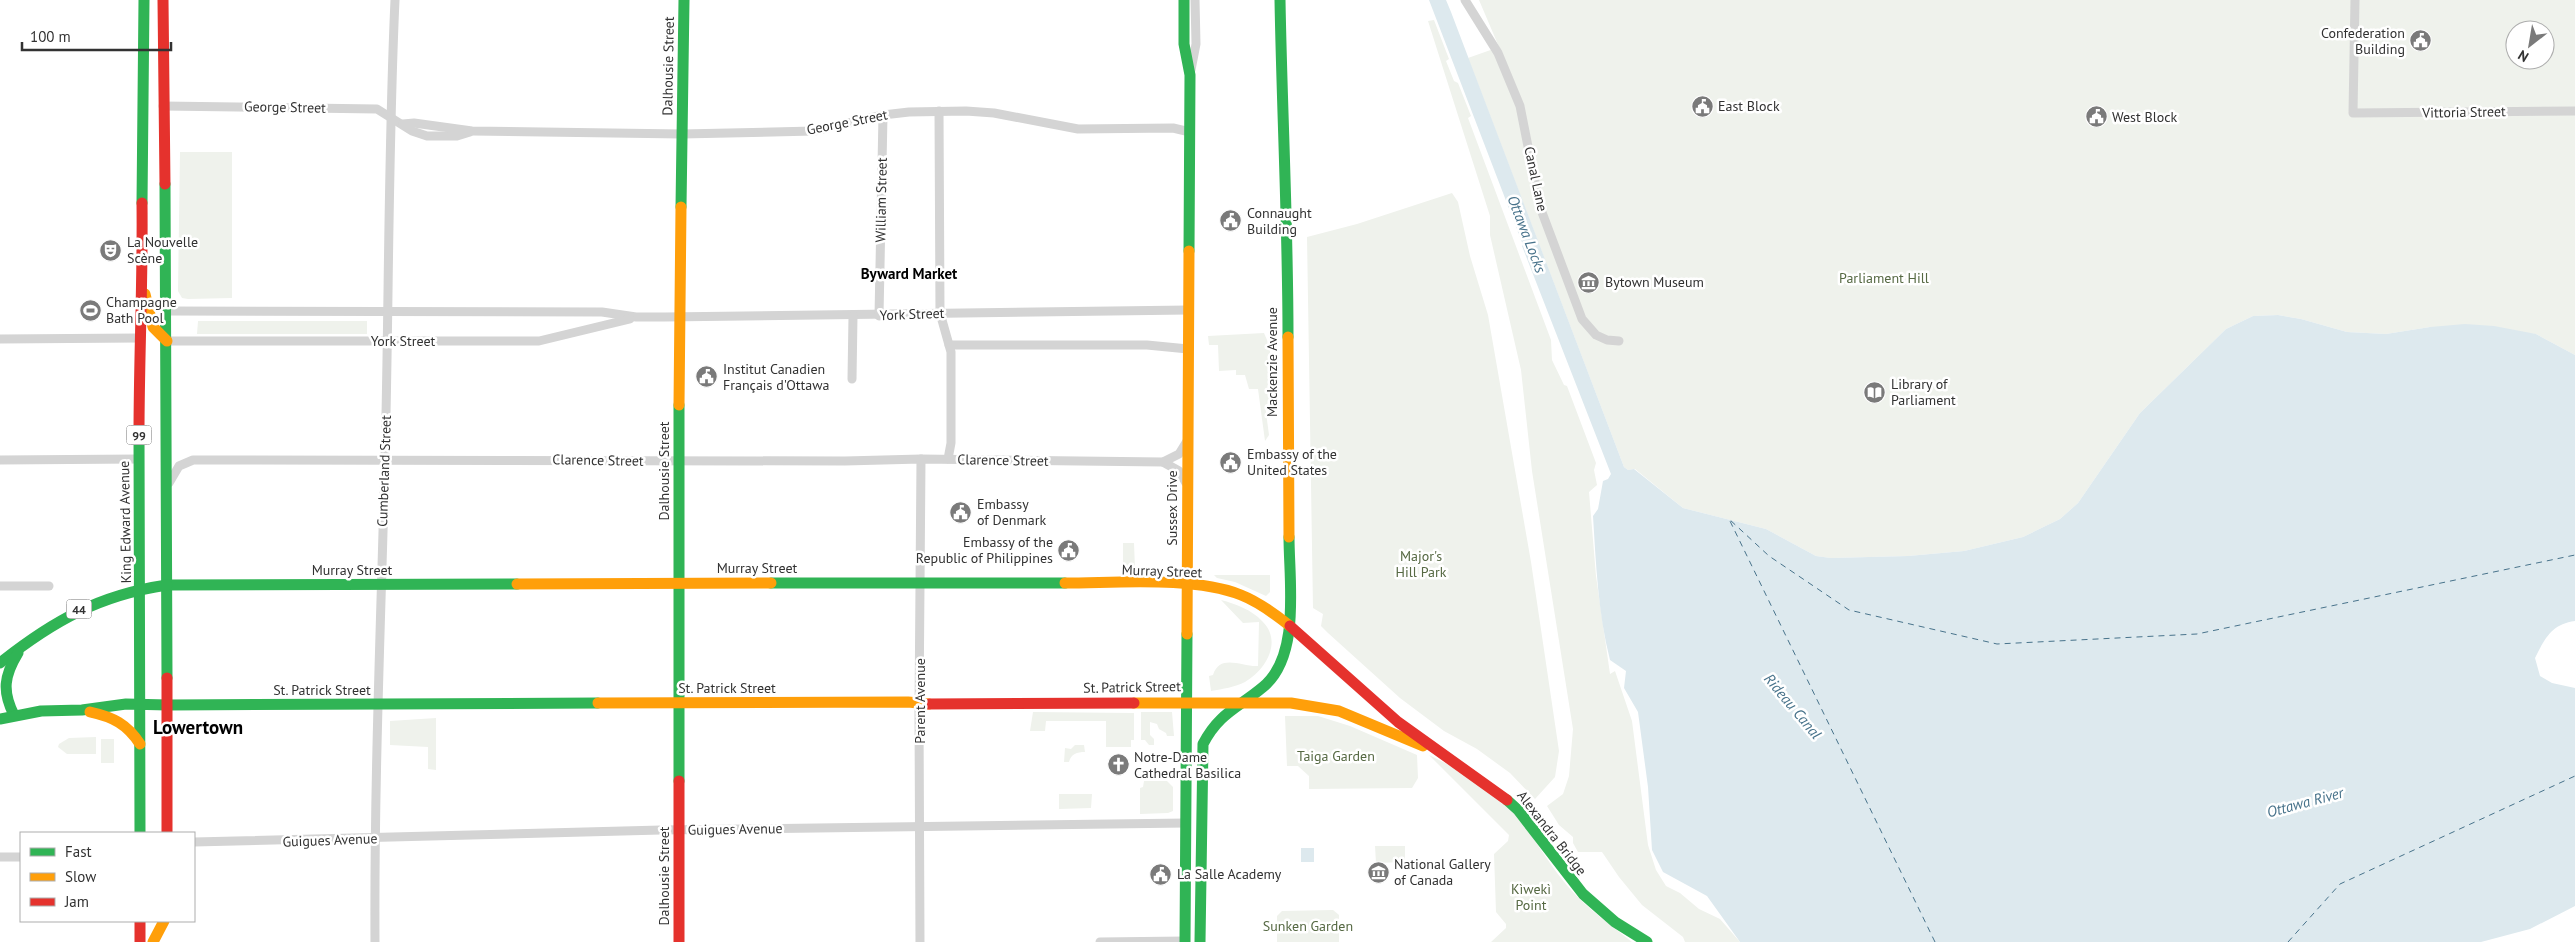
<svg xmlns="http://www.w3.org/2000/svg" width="2575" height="942" font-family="'PT Sans',sans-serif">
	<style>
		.green { fill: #eff2ec; fill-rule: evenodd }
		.water { fill: #dde9ee }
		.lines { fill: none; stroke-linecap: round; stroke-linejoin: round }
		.ferry { stroke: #48738b; stroke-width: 1; stroke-dasharray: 6 5; stroke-linecap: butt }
		.street { stroke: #d4d4d4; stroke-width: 9 }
		.fast { stroke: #30b455; stroke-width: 11 }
		.slow { stroke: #ff9f0a; stroke-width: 11 }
		.jam { stroke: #e5322d; stroke-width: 11 }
		.labels { text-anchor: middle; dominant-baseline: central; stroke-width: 5; stroke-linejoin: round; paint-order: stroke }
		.shield { fill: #fff; stroke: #707070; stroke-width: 1 }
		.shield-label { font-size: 12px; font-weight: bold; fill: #323232 }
		.poi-label { font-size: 14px; fill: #323232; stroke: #fff; text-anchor: start }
		.street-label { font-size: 14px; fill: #323232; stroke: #fff }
		.park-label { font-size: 14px; fill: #566943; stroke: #fff }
		.water-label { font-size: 15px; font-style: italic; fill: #48738b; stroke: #fff }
		.neighbourhood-label { font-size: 15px; font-weight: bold; fill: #000; stroke: #fff }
		.district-label { font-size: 19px; font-weight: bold; fill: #000; stroke: #fff }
	</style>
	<rect width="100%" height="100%" fill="#fff"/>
	<g class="green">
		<path d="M 1479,0 L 2575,0 L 2575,355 L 2536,334 L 2430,327 L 2386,334 L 2347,332 L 2301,319 L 2278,315 L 2253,316 L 2226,329 L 2140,413 L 2078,503 L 2060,519 L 2023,537 L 1964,551 L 1908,556 L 1831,558 L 1816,556 L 1766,529 L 1683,508 L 1635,469 L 1628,470 L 1624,467 L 1468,58 L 1499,47 ZM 2515,30 L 2545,30 L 2545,60 L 2515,60 Z"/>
		<polygon points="1434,20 1449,59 1446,61 1454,81 1458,83 1471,116 1468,118 1551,340 1552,360 1564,385 1567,386 1596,463 1594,470 1597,485 1589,492 1596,576 1610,674 1615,671 1632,721 1648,845 1656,870 1666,886 1680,893 1699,909 1720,919 1740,942 1685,942 1683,937 1642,905 1619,877 1602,852 1578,852 1573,843 1573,837 1559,825 1547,806 1563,794 1569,776 1573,729 1532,471 1521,370 1490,235 1490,216 1428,21"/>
		<polygon points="180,152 232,152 232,298 188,299 182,298 178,291"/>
		<polygon points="1452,193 1458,202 1470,256 1488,315 1531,562 1559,751 1555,777 1535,799 1510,773 1477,749 1444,731 1400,698 1328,633 1321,626 1323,614 1313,608 1307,237 1357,224"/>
		<polygon points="198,321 367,321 367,334 197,334"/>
		<polygon points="1264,333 1270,347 1271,409 1269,403 1265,405 1269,435 1265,441 1258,389 1249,389 1245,375 1236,375 1236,370 1219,371 1218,345 1209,345 1208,336"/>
		<polygon points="1123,543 1134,543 1135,569 1123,568"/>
		<polygon points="1214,575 1270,575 1270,592 1266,596 1235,582 1217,578"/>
		<path d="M 1221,600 C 1236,604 1252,610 1262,621 C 1283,641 1266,670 1245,682 C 1235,687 1223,689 1211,691 L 1209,676 L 1213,675 C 1220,653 1242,667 1258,666 L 1259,622 L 1243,623 Z"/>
		<polygon points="1033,712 1134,713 1134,740 1131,740 1131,747 1106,747 1106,721 1046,721 1045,731 1030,731"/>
		<polygon points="1141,712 1172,712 1174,736 1167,736 1166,733 1159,729 1157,724 1150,722 1150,735 1154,739 1154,745 1149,745 1145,740 1141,740"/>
		<polygon points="1285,716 1318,716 1350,726 1417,755 1418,778 1412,788 1309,789 1309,776 1298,766 1287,766"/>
		<polygon points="436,718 436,770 428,769 428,747 390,745 390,721"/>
		<polygon points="96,737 96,754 67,754 58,747 59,744 69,738"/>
		<rect x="101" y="739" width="13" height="24"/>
		<path d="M 1075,745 L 1084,745 L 1085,752 C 1077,752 1071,754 1069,762 L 1064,762 L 1065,748 L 1071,749 Z"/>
		<path d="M 1429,755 C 1462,771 1492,788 1516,816 C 1536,839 1550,867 1571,890 C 1589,910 1611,925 1632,942 L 1491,942 L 1506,928 L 1506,924 L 1496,912 L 1494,854 L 1508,841 L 1509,835 Z"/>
		<polygon points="1144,781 1167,781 1173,787 1173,811 1168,813 1140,814 1140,788 1143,787"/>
		<polygon points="1059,794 1092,794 1091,808 1059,809"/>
		<polygon points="1375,846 1405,846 1405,862 1376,863"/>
		<polygon points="1333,910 1339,915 1339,942 1277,942 1277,916 1282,911"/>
	</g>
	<g class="water">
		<path d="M 1429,0 L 1446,0 L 1451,12 L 1624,467 L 1628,470 L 1634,469 L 1683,508 L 1766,529 L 1816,556 L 1831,558 L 1908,556 L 1964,551 L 2023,537 L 2060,519 L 2078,503 L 2140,413 L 2226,329 L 2253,316 L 2278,315 L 2301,319 L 2347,332 L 2386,334 L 2430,327 L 2465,324 L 2494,326 L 2536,334 L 2575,355 L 2575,621 C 2552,624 2545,638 2535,658 L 2540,676 L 2552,683 L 2575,688 L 2575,906 L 2530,929 L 2481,942 L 1740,942 L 1707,896 L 1663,872 L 1652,850 L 1648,787 L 1638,712 L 1624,688 L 1626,671 L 1610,660 C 1598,613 1596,564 1593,516 L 1598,509 L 1603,481 L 1608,479 L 1611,474 L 1522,246 L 1523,245 Z"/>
		<rect x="1301" y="848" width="13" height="14"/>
	</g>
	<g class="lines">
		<g class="ferry">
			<polyline points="1935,942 1729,519 1769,556 1849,610 1997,644 2197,634 2575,555"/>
			<polyline points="2288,942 2340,884 2575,776"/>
		</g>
		<g class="street">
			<polyline points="1465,0 1498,53 1520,106 1540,207 1582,319 1596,335 1607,340 1619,341"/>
			<polyline points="2355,0 2353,113 2575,111"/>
			<polyline points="1191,70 1196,44 1195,0"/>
			<polyline points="163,106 377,109 412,131 427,136 457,136 470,132"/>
			<polyline points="939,111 940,313 951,352 951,443 948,459"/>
			<polyline points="403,124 414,123 472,131 682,134 814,131 883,115 909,112 966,111 994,113 1078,129 1173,128 1190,132"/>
			<polyline points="167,311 602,312 636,317 665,317 1188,310"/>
			<polyline points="879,316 883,115"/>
			<polyline points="0,339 139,338"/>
			<polyline points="167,341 539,341 630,319"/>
			<polyline points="949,345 1147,345 1188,349"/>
			<polyline points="852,379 853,316"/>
			<polyline points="0,460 139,459"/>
			<polyline points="1163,462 1179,471 1186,483"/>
			<polyline points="169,483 179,466 193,460 845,461 921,459 1163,462 1179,454 1187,441"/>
			<polyline points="0,586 49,586"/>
			<polyline points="194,842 661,830 1186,823"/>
			<polyline points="0,857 21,857"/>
			<path d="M 375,942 C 374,781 381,620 385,459 C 389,306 388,153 395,0"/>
			<polyline points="920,942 919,711 921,459"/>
			<polyline points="1100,942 1185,941"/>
		</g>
		<g class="fast">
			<polyline points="1184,0 1184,44 1190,75 1189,251"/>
			<path d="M 1280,0 C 1282,112 1288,224 1288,337"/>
			<polyline points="165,184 167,678"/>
			<polyline points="142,203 144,0"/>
			<polyline points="681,207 684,0"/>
			<polyline points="679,405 679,781"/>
			<polyline points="139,434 140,833"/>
			<polyline points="771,583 1065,583"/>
			<polyline points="167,585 517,584"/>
			<path d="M 0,663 C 53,621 99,595 167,585"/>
			<polyline points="168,705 598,703"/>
			<path d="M 14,715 C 2,691 4,676 18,653"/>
			<polyline points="0,719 41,711 82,710 126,704 168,705"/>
			<polyline points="1507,800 1518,810 1583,894 1615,922 1647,942"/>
			<polyline points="1185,942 1187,634"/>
			<path d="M 1200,942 L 1203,744 C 1219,713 1238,708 1263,687 C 1301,656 1289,581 1289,537"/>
		</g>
		<g class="slow">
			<polyline points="145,294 153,327 167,341"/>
			<polyline points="1288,337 1289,537"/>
			<polyline points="679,405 681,207"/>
			<path d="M 1065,583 C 1117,583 1193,576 1241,595 C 1259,602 1275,614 1290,626"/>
			<polyline points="517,584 771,583"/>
			<polyline points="1187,634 1189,251"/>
			<polyline points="598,703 908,702 929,704"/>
			<polyline points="1134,703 1291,703 1339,711 1423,746"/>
			<path d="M 90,712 C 113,717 127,724 140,744"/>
			<polyline points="153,942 164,921"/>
		</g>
		<g class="jam">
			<polyline points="163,0 165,184"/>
			<path d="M 139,434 C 139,357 143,280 142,203"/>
			<polyline points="1290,626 1398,722 1507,800"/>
			<polyline points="167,678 167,833"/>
			<polyline points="929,704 1134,703"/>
			<polyline points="679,781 679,942"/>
			<polyline points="140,921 140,942"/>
		</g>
	</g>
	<defs>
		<symbol id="civic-disc" viewBox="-11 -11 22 22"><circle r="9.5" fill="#7a7a7a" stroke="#fff"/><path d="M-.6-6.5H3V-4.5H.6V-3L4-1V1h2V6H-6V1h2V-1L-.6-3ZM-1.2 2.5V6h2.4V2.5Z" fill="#fff"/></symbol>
		<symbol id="theatre-disc" viewBox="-11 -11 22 22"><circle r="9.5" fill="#7a7a7a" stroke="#fff"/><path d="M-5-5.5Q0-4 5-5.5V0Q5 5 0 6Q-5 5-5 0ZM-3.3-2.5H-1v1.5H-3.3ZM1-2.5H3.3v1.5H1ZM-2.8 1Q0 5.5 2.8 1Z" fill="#fff"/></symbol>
		<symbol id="museum-disc" viewBox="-11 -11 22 22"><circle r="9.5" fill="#7a7a7a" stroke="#fff"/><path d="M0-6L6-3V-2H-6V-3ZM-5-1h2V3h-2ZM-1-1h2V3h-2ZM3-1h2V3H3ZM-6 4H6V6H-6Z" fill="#fff"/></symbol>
		<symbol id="stadium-disc" viewBox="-11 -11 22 22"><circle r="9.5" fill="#7a7a7a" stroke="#fff"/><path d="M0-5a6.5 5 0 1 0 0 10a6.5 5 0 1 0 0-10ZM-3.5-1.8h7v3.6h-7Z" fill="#fff"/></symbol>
		<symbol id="library-disc" viewBox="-11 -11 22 22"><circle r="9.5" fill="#7a7a7a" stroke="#fff"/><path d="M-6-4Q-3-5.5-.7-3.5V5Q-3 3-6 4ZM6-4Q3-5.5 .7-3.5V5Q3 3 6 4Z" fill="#fff"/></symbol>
		<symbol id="church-disc" viewBox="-11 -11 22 22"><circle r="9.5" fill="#7a7a7a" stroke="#fff"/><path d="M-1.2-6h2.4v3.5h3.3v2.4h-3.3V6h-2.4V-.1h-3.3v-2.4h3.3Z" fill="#fff"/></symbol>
	</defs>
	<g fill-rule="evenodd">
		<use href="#civic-disc" x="2408" y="28" width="25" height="25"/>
		<use href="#civic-disc" x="1690" y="94" width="25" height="25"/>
		<use href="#civic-disc" x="2084" y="104" width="25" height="25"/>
		<use href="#civic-disc" x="1218" y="208" width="25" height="25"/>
		<use href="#theatre-disc" x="98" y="238" width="25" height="25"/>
		<use href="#museum-disc" x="1576" y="270" width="25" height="25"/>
		<use href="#stadium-disc" x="78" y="298" width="25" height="25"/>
		<use href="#civic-disc" x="694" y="364" width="25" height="25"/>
		<use href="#library-disc" x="1862" y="380" width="25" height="25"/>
		<use href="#civic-disc" x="1218" y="450" width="25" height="25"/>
		<use href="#civic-disc" x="948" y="500" width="25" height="25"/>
		<use href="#civic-disc" x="1056" y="538" width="25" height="25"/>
		<use href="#church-disc" x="1106" y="752" width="25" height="25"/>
		<use href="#museum-disc" x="1366" y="860" width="25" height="25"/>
		<use href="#civic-disc" x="1148" y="862" width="25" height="25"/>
	</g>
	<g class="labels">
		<g class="shield">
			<rect x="126.5" y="425.5" width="25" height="19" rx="4"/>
			<rect x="66.5" y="599.5" width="25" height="19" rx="4"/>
		</g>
		<g class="shield-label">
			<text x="139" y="435">99</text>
			<text x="79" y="609">44</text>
		</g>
		<g class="poi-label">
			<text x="2405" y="33" text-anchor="end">Confederation<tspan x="2405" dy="16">Building</tspan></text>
			<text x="1718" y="106">East Block</text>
			<text x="2112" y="117">West Block</text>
			<text x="1247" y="213">Connaught<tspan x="1247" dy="16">Building</tspan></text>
			<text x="127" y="242">La Nouvelle<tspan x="127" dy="16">Scène</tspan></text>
			<text x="1605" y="282">Bytown Museum</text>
			<text x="106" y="302">Champagne<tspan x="106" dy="16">Bath Pool</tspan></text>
			<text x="723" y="369">Institut Canadien<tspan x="723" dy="16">Français d'Ottawa</tspan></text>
			<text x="1891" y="384">Library of<tspan x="1891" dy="16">Parliament</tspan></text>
			<text x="1247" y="454">Embassy of the<tspan x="1247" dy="16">United States</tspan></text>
			<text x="977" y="504">Embassy<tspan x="977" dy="16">of Denmark</tspan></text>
			<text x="1053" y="542" text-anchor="end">Embassy of the<tspan x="1053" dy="16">Republic of Philippines</tspan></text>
			<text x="1134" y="757">Notre-Dame<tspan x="1134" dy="16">Cathedral Basilica</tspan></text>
			<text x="1394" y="864">National Gallery<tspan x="1394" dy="16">of Canada</tspan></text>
			<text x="1177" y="874">La Salle Academy</text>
		</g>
		<g class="street-label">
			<text transform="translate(668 66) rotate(-89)">Dalhousie Street</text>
			<text transform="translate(285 107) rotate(1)">George Street</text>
			<text transform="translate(2464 112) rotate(-1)">Vittoria Street</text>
			<text transform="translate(847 122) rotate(-11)">George Street</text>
			<text transform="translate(1536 179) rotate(78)">Canal Lane</text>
			<text transform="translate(881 200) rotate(-89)">William Street</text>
			<text transform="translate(912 314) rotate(-2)">York Street</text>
			<text x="403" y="341">York Street</text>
			<text transform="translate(1272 362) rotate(-90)">Mackenzie Avenue</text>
			<text transform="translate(598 460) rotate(1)">Clarence Street</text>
			<text transform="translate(1003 460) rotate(1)">Clarence Street</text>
			<text transform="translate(384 471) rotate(-88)">Cumberland Street</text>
			<text transform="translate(664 471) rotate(-90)">Dalhousie Street</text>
			<text transform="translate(1172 508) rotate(-90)">Sussex Drive</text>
			<text transform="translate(125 522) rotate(-91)">King Edward Avenue</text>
			<text x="757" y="568">Murray Street</text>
			<text x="352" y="570">Murray Street</text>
			<text transform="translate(1162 571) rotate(2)">Murray Street</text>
			<text transform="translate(1132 687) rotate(-1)">St. Patrick Street</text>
			<text x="727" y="688">St. Patrick Street</text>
			<text x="322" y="690">St. Patrick Street</text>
			<text transform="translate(920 701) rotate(-90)">Parent Avenue</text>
			<text transform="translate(735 829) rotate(-1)">Guigues Avenue</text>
			<text transform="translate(1552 833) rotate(52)">Alexandra Bridge</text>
			<text transform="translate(330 840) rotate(-2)">Guigues Avenue</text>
			<text transform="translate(664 876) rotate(-90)">Dalhousie Street</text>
		</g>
		<g class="park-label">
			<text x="1884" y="278">Parliament Hill</text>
			<text x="1421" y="556">Major's<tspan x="1421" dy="16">Hill Park</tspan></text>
			<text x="1336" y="756">Taiga Garden</text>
			<text x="1531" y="889">Kìwekì<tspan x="1531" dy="16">Point</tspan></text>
			<text x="1308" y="926">Sunken Garden</text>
		</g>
		<g class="water-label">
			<text transform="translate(1527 234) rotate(69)">Ottawa Locks</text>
			<text transform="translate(1793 706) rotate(50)">Rideau Canal</text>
			<text transform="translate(2305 802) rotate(-15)">Ottawa River</text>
		</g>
		<g class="neighbourhood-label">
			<text x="909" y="273">Byward Market</text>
		</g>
		<g class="district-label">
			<text x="198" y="727">Lowertown</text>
		</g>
	</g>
	<rect x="20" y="832" width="175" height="90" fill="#ffffff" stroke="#adadad"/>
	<rect x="30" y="848" width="25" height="8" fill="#30b455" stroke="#adadad"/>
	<text x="65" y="857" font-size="15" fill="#323232">Fast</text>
	<rect x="30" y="873" width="25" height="8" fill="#ff9f0a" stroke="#adadad"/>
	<text x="65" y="882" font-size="15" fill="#323232">Slow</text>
	<rect x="30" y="898" width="25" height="8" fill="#e5322d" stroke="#adadad"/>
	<text x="65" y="907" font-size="15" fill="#323232">Jam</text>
	<g transform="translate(2530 45) rotate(211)"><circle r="24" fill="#ffffff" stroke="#adadad"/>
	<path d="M0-4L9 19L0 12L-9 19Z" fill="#7a7a7a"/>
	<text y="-8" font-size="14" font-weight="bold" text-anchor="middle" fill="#323232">N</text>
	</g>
	<path d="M22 42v8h149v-8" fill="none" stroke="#323232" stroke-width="2.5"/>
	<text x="30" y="42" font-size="15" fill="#323232" stroke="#ffffff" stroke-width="4" paint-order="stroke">100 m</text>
</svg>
